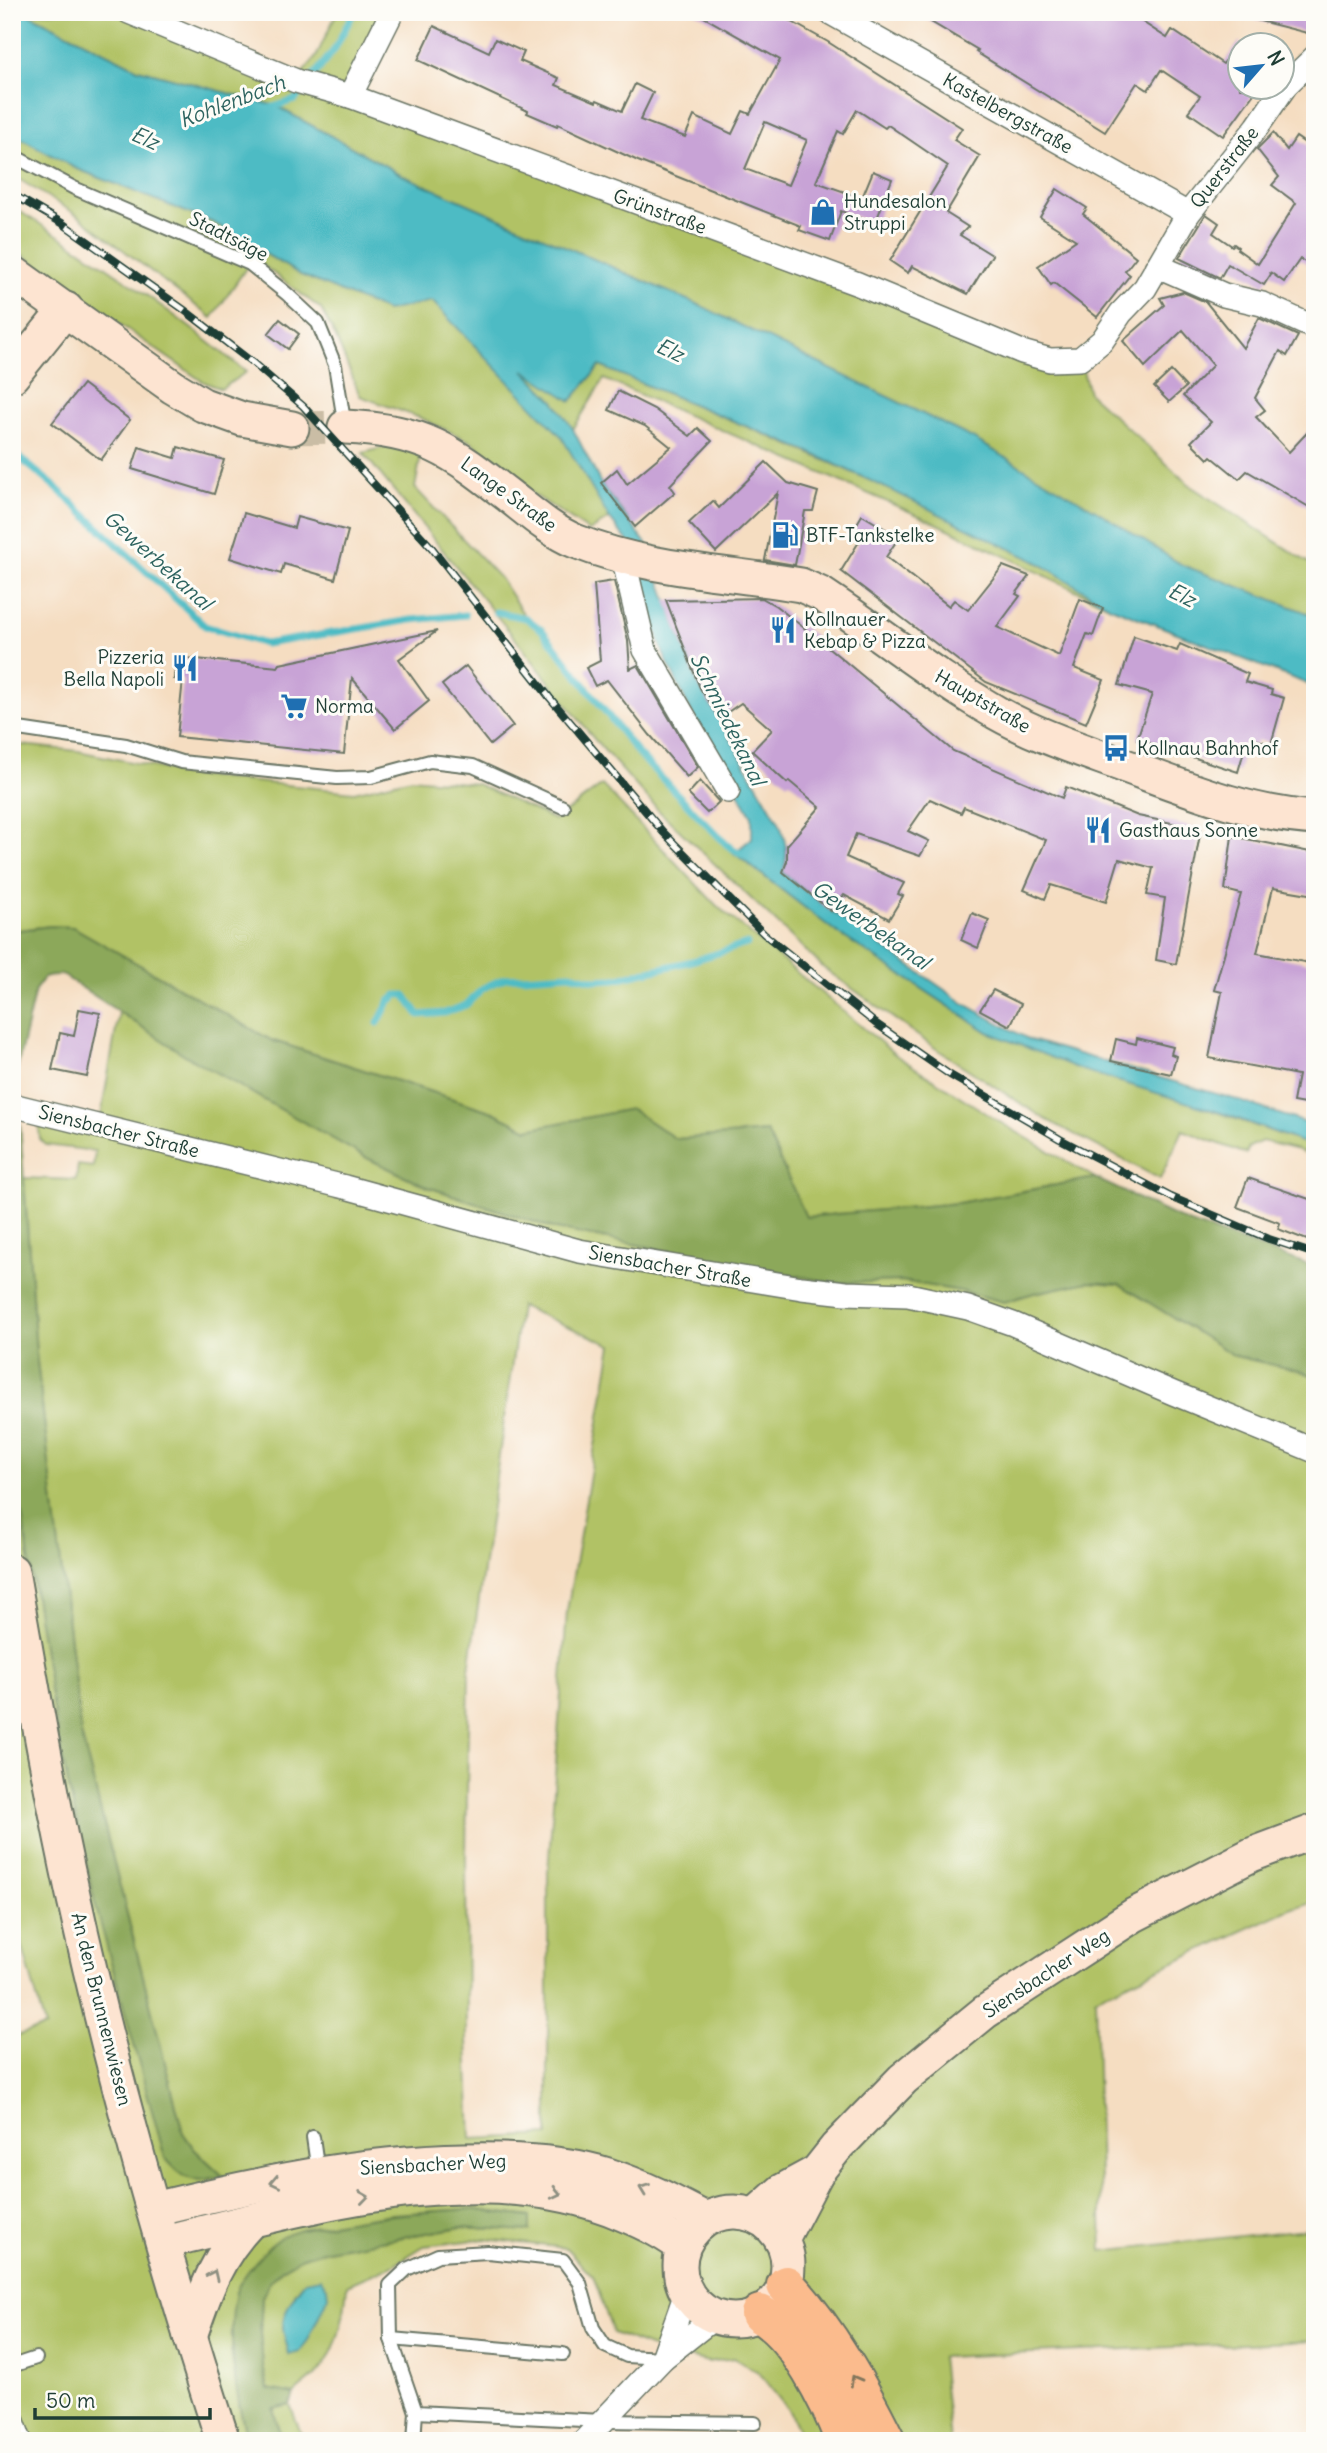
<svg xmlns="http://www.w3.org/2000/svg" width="1327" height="2453" font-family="Delius,sans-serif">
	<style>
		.green { fill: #b1c265; stroke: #68804c; stroke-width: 2; fill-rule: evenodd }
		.forest { fill: #8ca85a; stroke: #567247; stroke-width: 2 }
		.water { fill: #4dbbc4; stroke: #367c7c; stroke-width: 2 }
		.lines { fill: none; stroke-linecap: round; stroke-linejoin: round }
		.stream { stroke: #4dbbc4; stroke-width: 7 }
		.building { fill: #c8a3d6; fill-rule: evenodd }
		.secondary-tunnel { stroke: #cabda5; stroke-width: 33; stroke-dasharray: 33 17; stroke-linecap: butt }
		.lane-casing { stroke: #6a7565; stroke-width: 16 }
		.street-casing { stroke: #6a7565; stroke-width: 26 }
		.secondary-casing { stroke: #6a7565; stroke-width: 37 }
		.highway-casing { stroke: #6a7565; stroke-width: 42 }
		.lane { stroke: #fff; stroke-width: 12 }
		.street { stroke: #fff; stroke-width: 23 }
		.secondary { stroke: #fde4d1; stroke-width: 33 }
		.highway { stroke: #fbbb8d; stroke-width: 38 }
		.rail-casing { stroke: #1f3d34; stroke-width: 8 }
		.rail { stroke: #fdfcf7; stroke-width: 5; stroke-dasharray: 16; stroke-linecap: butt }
		.oneway { stroke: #8e9082 }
		.oneway2 { stroke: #82765c }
		.labels { text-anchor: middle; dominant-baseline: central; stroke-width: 6; stroke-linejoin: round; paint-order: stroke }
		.street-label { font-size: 19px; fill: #1f3d34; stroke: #fdfcf7 }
		.poi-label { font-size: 19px; fill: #1f3d34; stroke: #fdfcf7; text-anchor: start }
		.water-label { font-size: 21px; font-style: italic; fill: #2d635f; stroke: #fdfcf7 }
	</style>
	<rect width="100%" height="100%" fill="#fdfcf7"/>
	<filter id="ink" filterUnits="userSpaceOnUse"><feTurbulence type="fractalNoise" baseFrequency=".0143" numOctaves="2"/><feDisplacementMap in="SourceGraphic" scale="14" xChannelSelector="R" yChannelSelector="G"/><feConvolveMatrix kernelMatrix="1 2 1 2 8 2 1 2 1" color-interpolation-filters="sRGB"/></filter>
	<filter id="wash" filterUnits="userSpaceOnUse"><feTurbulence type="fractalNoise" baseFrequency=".00686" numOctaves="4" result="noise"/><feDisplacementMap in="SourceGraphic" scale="28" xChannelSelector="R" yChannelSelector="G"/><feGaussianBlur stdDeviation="1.57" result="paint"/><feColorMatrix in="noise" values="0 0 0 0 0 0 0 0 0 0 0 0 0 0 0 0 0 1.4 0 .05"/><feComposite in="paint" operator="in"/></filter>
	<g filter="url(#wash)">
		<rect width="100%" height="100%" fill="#f5ddc1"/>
		<g class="green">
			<polygon points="25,12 129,12 296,81 316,57 337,12 392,12 351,96 1022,352 1080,359 1089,393 1192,487 1315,567 1315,616 1182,565 1099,512 972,438 701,306 404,176 276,106 138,69"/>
			<path d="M 12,133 L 75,168 L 214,223 L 301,275 L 387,311 L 436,291 L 571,401 L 600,366 C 748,427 897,487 1038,563 C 1063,576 1087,592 1111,607 L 936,523 L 604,379 L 569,436 L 614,516 L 589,531 L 533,494 L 472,442 L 423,419 L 360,396 L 336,338 L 321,309 L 253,258 L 212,318 L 79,216 L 12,175 Z"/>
			<path d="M 12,207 C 95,256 172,311 246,372 L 221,389 L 202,381 L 141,339 L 12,247 Z"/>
			<polygon points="392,445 421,455 415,488 500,578 526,618 542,630 639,755 734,853 835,931 988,1032 1315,1147 1315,1158 1298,1150 1262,1141 1249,1147 1246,1154 1183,1130 1160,1179 1045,1119 935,1048 825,969 658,810 595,740 514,637 363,453"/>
			<polygon points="12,744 78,751 198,776 354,792 411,778 477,784 555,820 602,785 716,905 897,1056 1003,1124 1095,1178 958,1203 806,1217 766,1132 676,1139 631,1109 528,1129 493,1112 271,1040 73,927 50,926 12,931"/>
			<path d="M 119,1012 L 185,1055 L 367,1158 L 428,1187 L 556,1229 L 834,1283 L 902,1281 L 966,1292 L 1004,1302 L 1034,1293 L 1088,1282 L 1119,1284 L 1235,1356 L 1304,1372 L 1315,1377 L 1315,1901 L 1290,1909 L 1095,1998 L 1102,2251 L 1315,2228 L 1315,2341 L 941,2357 L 950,2441 L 803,2441 L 789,2411 L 758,2372 L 734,2358 L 708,2362 L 649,2347 L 613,2333 L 593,2276 L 566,2248 L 485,2239 L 424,2246 L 393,2265 L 347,2285 C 345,2314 338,2353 316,2375 C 309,2382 301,2387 294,2394 L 268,2389 L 263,2365 L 260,2333 L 262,2297 L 270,2281 L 283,2268 L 302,2257 L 327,2250 L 461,2227 L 530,2231 L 530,2217 L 470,2209 L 391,2214 L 300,2229 L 280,2238 L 231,2351 L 242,2419 L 248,2441 L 12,2441 L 12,2037 L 45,2027 L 12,1909 L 12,1452 L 58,1740 L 165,2158 L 222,2175 L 195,2150 L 183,2133 L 81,1734 L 36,1353 L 24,1178 L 76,1180 L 78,1165 L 93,1167 L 95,1151 L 46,1145 L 40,1139 L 39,1129 L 44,1123 L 98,1133 ZM 520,1306 L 612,1345 L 567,1611 L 548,1872 L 548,2135 L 471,2139 L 467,2039 L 466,1857 L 469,1670 ZM 305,2281 L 327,2296 L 307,2342 L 289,2355 L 283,2326 L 295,2293 Z"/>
			<polygon points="290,2405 304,2441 282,2441 273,2409"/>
		</g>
		<g class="forest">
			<polygon points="50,926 73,927 271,1040 493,1112 528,1129 631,1109 676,1139 767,1132 806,1217 958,1203 1095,1178 1187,1222 1315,1267 1315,1377 1304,1372 1235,1356 1119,1284 1088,1282 1034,1293 1004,1302 966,1292 902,1281 834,1283 556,1229 428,1187 367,1158 185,1055 61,974 44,978 35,990 16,1073 12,1078 12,931"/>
			<path d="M 12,1120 L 20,1122 L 36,1353 L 81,1734 L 183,2133 L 195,2150 L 223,2176 C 192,2184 186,2181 165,2158 L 95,1903 L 58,1740 L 12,1452 Z"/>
			<path d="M 470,2209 L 530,2217 L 530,2231 L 461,2227 L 327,2250 L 302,2257 L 283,2268 L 270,2281 L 262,2297 L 260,2333 L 263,2365 L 268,2389 L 294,2394 L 290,2405 L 273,2409 L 282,2441 L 248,2441 C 236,2401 226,2333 236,2292 C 240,2278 267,2247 279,2238 C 294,2228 314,2227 331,2224 C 377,2215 423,2212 470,2209 Z"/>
		</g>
		<g class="water">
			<path d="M 12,12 L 25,12 L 138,69 L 276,106 L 404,176 L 701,306 L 972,438 L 1099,512 L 1182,565 L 1315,616 L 1315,687 L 1111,607 L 1039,563 L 903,496 L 807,451 L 600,366 L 571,401 L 524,370 L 554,401 L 573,429 L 600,482 L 647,545 L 696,680 L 779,822 C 786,841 789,854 783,873 L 831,911 L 965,1004 L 1030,1040 L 1234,1099 L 1315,1126 L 1315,1147 L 1225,1114 L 1082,1070 L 988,1032 L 835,931 L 734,853 L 752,838 L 752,816 L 690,710 L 663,653 L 627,540 L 609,518 L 561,436 L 432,301 L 387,311 L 301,275 L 214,223 L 75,168 L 12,133 Z"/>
			<path d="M 320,2278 L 327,2288 L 328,2296 L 307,2342 L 300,2352 L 289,2355 C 288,2346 283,2336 283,2327 C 283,2311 295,2293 305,2281 Z"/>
		</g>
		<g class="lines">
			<g class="stream">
				<polyline points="267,109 295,100 334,50 354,12"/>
				<polyline points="16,455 53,485 205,626 265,644 411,620 465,615"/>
				<polyline points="496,612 526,618 542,630 639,755 727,845 743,855"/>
				<polyline points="378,1023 389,1002 397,995 405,995 419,1015 445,1013 466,1005 483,988 505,978 570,974 594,980 615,979 692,961 747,944"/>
			</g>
		</g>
		<g id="blocks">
			<g class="building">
				<path d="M 695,12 L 774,12 L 828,42 L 962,128 L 954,140 L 980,156 L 946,213 L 968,227 L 960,235 L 992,255 L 968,294 L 912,266 L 908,273 L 890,261 L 948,166 L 888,125 L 885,128 L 857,110 L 843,134 L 838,131 L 816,182 L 862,198 L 873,171 L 892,179 L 875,224 L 841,211 L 830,241 L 799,230 L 801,226 L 638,161 L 558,124 L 557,126 L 527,113 L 528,111 L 418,60 L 434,26 L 489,52 L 495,39 L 524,52 L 520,61 L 559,78 L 556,85 L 596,102 L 597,100 L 622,111 L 635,84 L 653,93 L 640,120 L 685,137 L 694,116 L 732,134 L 743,111 L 750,114 L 780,60 ZM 765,122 L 807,140 L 788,185 L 745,169 Z"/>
				<polygon points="914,12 1127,12 1167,38 1172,30 1223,64 1240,41 1240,88 1258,88 1223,136 1188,112 1200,96 1161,70 1148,90 1137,83 1105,132 976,52 978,50"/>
				<polygon points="1253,12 1315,12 1315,35 1252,19"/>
				<polygon points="1273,133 1287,150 1296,137 1315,150 1315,268 1300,259 1284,282 1270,272 1271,274 1264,285 1228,264 1220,278 1179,258 1206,214 1219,223 1213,233 1232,246 1234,244 1238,247 1237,249 1258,264 1296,203 1272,185 1279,177 1257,149"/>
				<polygon points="1057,189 1087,208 1083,214 1136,257 1125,271 1130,275 1097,317 1054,283 1051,285 1038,266 1076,240 1040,217"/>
				<polygon points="1183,292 1206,302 1243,348 1259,318 1298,336 1287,356 1280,351 1255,398 1265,410 1256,417 1289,452 1315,424 1315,497 1309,507 1247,471 1239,479 1211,456 1208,459 1191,442 1211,422 1183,396 1213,365 1183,330 1145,367 1123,341 1164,305 1160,298"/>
				<polygon points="280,319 299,334 288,349 268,334"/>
				<polygon points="1171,371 1186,387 1169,402 1154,387"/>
				<polygon points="83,384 130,420 101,460 52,423"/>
				<polygon points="618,391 654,409 690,436 698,428 712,441 670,485 675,492 635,527 601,483 617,469 627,484 671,447 645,426 609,410"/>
				<polygon points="139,447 175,458 178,447 224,460 214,494 132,469"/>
				<polygon points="766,462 788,483 818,492 813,511 805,511 795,565 765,560 778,493 716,552 689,523 713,501 719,508"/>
				<polygon points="244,513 294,528 297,517 348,531 335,579 284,564 281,574 230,558"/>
				<polygon points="862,515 899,537 886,557 949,606 954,600 968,610 1003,566 1029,576 1016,594 1020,596 997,627 1059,656 1080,599 1103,608 1093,636 1087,634 1074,668 1104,680 1086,723 986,682 841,571 862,537 852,532"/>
				<polygon points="614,581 628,641 630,669 638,665 698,767 687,777 650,735 607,680 595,686 586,668 600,661 594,584"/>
				<polygon points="762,598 776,606 817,638 953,751 1062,798 1066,787 1138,816 1201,829 1176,964 1156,960 1165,898 1147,895 1153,868 1119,859 1106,902 1051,885 1045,899 1024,890 1046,840 964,807 961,813 930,799 908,831 929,841 920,856 856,834 846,857 904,883 898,894 903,896 889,919 844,895 831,911 783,872 787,861 787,845 820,807 789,781 787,783 752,751 772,730 741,703 719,718 700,688 666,600"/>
				<polygon points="437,631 399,659 429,701 395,729 352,678 344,754 177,737 183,679 174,679 176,657 278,667 280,664"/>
				<polygon points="1134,636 1177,651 1180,644 1248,674 1245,682 1272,690 1271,694 1284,698 1271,744 1257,740 1255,746 1246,744 1238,772 1137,739 1152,694 1119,685"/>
				<polygon points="466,666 513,726 490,745 442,685"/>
				<polygon points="700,781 719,802 707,813 688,794"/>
				<polygon points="1232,836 1315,853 1315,895 1273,888 1257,953 1315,964 1315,1079 1310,1105 1293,1102 1298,1075 1209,1058 1222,992 1214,990 1241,894 1225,890"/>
				<polygon points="972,913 989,920 978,948 961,940"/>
				<polygon points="993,990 1021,1004 1010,1026 980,1010"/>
				<polygon points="79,1009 100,1013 87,1077 52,1070 60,1033 74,1036"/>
				<polygon points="1137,1038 1173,1047 1171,1054 1176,1056 1171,1074 1111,1061 1116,1039 1136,1044"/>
				<polygon points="1248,1178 1315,1201 1315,1243 1278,1229 1280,1223 1237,1207"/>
			</g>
		</g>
	</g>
	<g filter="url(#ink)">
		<use href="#blocks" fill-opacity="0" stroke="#6a7565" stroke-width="2"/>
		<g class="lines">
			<polyline class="secondary-tunnel" points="292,428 345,427"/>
			<defs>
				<g id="lane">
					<polyline points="12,155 74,188 250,264 287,294 318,323 335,365 345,427"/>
					<polyline points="12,728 126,745 181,762 337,778 371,777 430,761 473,766 563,807"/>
					<polyline points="313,2137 318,2172"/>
					<polyline points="391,2339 563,2354"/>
					<polyline points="12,2366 36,2358"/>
					<polyline points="603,2421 416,2412 391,2339 390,2285 407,2269 438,2255 488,2252 563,2260 580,2283 593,2328 605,2346 627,2356 662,2358"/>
					<polyline points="604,2421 755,2423"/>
					<polyline points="414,2441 416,2412"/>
				</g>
				<g id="street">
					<polyline points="129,12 296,81 350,96 858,284 1022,352 1050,360 1080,359 1102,341 1121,313 1145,288 1188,214 1257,127 1286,85 1315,57"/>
					<polyline points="829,12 1188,214"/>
					<polyline points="350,96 392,12"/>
					<polyline points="1156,268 1167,270 1224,295 1262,304 1315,328"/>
					<polyline points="623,557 645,650 728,791"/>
					<polyline points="12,1105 345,1187 579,1251 802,1288 846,1293 908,1295 968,1308 1013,1324 1173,1393 1315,1451"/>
					<polyline points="663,2358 686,2293"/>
					<polyline points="12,2419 20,2441"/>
					<polyline points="584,2441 663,2358 715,2317"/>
				</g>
				<g id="secondary">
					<polyline points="12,272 173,387 203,405 242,419 292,428"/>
					<polyline points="12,376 66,309"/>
					<path d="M 345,427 C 427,431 451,451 513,499 C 532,514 553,532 575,541 C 647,570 726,572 801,585 L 821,594 C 880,633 936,678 997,713 C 1036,735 1079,749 1120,764 C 1183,787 1247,814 1315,818"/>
					<path d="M 12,1571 C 31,1680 50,1790 74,1899 C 114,2082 166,2263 223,2441"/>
					<path d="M 154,2209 C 269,2181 384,2157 502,2160 C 538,2161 574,2164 608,2175 C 642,2186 673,2202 705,2219"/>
					<circle cx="734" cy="2266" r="54"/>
					<polyline points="755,2215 782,2191 817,2172"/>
					<polyline points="782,2239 817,2172 836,2148 903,2079 985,2012 1134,1915 1251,1855 1315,1831"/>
					<path d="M 163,2242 C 306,2208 481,2153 623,2214 C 645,2223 664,2232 683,2247"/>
					<path d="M 190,2336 C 205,2292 216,2257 250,2222"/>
				</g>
				<g id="highway">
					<path d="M 786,2285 C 828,2331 858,2385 886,2441"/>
					<path d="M 760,2314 C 798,2336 829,2400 845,2441"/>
				</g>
			</defs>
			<use href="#lane" class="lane-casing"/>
			<use href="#street" class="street-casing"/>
			<use href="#secondary" class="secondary-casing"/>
			<use href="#highway" class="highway-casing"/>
			<use href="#lane" class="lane"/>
			<use href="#street" class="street"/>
			<use href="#secondary" class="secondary"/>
			<use href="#highway" class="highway"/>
			<defs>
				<polyline id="rail" points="12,194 62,223 183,309 253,363 303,406 432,548 550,698 663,832 764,934 875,1023 950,1075 1060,1139 1171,1197 1269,1239 1315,1254"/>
			</defs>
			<use href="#rail" class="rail-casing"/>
			<use href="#rail" class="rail"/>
		</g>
		<defs><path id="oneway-chevron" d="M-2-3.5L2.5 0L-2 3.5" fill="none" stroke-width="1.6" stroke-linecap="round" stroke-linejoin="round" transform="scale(1.75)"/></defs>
		<g class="oneway">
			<use href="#oneway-chevron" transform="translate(275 2182) rotate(168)"/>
			<use href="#oneway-chevron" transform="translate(644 2189) rotate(-159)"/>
			<use href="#oneway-chevron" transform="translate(556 2193) rotate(13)"/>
			<use href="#oneway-chevron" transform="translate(364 2197) rotate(-8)"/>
			<use href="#oneway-chevron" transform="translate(213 2275) rotate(-65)"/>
		</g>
		<use class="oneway2" href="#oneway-chevron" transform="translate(855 2380) rotate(-119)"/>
	</g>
	<defs>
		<symbol id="shop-bare" viewBox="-9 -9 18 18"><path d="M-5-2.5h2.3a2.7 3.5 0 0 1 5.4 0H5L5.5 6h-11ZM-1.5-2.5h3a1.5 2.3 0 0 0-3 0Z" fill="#1f6fb2" stroke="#fdfcf7" stroke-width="2.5" paint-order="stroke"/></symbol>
		<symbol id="fuel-bare" viewBox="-9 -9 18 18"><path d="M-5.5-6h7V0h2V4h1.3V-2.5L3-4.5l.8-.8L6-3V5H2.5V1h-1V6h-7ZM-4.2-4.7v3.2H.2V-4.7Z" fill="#1f6fb2" stroke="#fdfcf7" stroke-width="2.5" paint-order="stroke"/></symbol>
		<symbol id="restaurant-bare" viewBox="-9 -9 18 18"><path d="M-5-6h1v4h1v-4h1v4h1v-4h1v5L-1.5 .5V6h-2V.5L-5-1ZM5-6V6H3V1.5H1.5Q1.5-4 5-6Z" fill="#1f6fb2" stroke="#fdfcf7" stroke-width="2.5" paint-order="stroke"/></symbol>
		<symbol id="supermarket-bare" viewBox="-9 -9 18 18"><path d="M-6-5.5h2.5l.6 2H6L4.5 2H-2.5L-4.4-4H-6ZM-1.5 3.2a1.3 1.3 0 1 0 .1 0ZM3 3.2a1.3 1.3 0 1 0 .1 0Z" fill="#1f6fb2" stroke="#fdfcf7" stroke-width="2.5" paint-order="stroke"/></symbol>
		<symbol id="bus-bare" viewBox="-9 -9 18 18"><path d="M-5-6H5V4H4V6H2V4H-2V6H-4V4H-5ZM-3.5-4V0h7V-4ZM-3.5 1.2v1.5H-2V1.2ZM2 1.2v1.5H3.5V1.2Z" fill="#1f6fb2" stroke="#fdfcf7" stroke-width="2.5" paint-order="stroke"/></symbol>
	</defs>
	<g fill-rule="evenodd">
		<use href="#shop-bare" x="804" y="193" width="38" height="38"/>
		<use href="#fuel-bare" x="766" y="516" width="38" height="38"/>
		<use href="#restaurant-bare" x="764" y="611" width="38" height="38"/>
		<use href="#restaurant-bare" x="166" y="649" width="38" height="38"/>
		<use href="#supermarket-bare" x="275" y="687" width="38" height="38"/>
		<use href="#bus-bare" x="1097" y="729" width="38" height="38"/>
		<use href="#restaurant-bare" x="1079" y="811" width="38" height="38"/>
	</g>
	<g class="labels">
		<g class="street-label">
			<text transform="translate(1008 113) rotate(29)">Kastelbergstraße</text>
			<text transform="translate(1224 167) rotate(-52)">Querstraße</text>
			<text transform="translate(660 211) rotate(20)">Grünstraße</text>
			<text transform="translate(229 236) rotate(27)">Stadtsäge</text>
			<text transform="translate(509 494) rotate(36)">Lange Straße</text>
			<text transform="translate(983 701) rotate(30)">Hauptstraße</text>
			<text transform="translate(119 1131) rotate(14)">Siensbacher Straße</text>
			<text transform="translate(670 1266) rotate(10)">Siensbacher Straße</text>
			<text transform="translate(1046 1973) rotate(-33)">Siensbacher Weg</text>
			<text transform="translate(102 2009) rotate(76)">An den Brunnenwiesen</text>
			<text transform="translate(433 2164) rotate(-3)">Siensbacher Weg</text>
		</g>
		<g class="poi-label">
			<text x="844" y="201">Hundesalon<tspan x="844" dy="22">Struppi</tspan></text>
			<text x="806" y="535">BTF-Tankstelke</text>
			<text x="804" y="619">Kollnauer<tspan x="804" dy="22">Kebap &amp; Pizza</tspan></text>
			<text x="164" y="657" text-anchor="end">Pizzeria<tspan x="164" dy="22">Bella Napoli</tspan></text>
			<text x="315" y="706">Norma</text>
			<text x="1137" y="748">Kollnau Bahnhof</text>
			<text x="1119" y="830">Gasthaus Sonne</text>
		</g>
		<g class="water-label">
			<text transform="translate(232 101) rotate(-21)">Kohlenbach</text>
			<text transform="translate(145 138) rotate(24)">Elz</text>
			<text transform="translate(670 350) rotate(25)">Elz</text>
			<text transform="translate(158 560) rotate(42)">Gewerbekanal</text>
			<text transform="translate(1182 595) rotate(26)">Elz</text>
			<text transform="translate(728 719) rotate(64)">Schmiedekanal</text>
			<text transform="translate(871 925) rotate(35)">Gewerbekanal</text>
		</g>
	</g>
	<rect width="1327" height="2453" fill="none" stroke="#fdfcf7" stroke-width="42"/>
	<g transform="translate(1261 66) rotate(62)"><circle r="33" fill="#fdfcf7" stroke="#a4b0a9" stroke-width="2"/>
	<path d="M0-5L12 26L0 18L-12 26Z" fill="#1f6fb2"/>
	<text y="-10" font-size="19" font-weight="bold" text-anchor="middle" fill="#1f3d34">N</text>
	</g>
	<path d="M35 2408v10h175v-10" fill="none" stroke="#1f3d34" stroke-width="3.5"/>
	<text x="46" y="2408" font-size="21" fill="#1f3d34" stroke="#fdfcf7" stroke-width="5" paint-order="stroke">50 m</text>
</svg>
